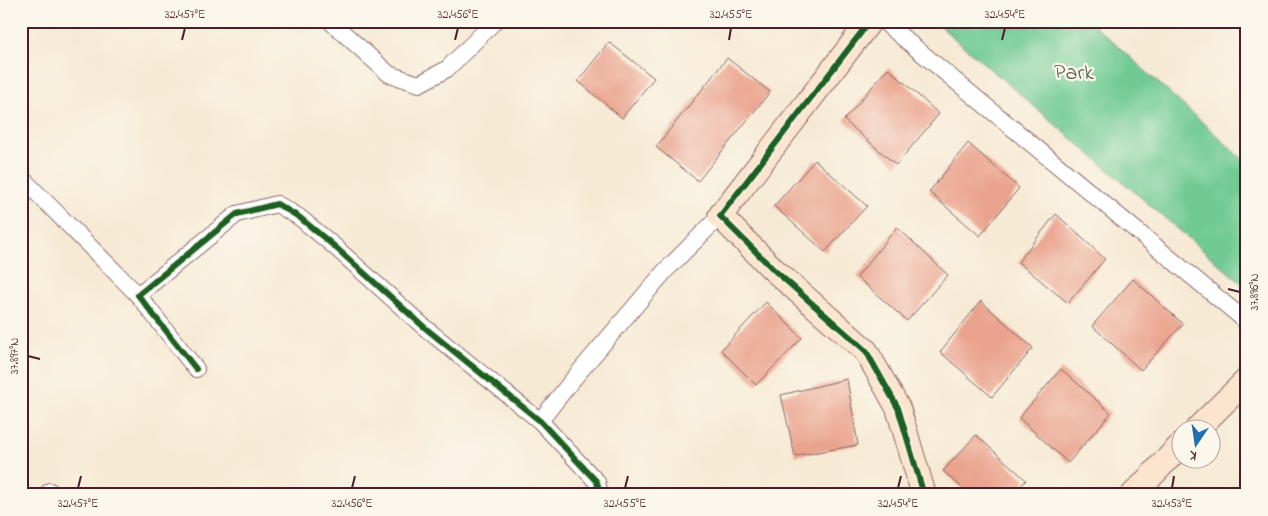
<svg xmlns="http://www.w3.org/2000/svg" width="1268" height="516" font-family="'Indie Flower',sans-serif">
	<style>
		.green { fill: #70cb92; stroke: #5d755e }
		.building { fill: #eaa38d }
		.lines { fill: none; stroke-linecap: round; stroke-linejoin: round }
		.street-casing { stroke: #866666; stroke-width: 18 }
		.secondary-casing { stroke: #866666; stroke-width: 26 }
		.street { stroke: #fff; stroke-width: 16 }
		.secondary { stroke: #fce5cf; stroke-width: 24 }
		.cycleway-casing { stroke: #fbf7ec; stroke-width: 9 }
		.cycleway { stroke: #1b5e20; stroke-width: 6 }
		.ticks { fill: none; stroke: #4a1f2b; stroke-width: 2 }
		.labels { text-anchor: middle; dominant-baseline: central; stroke-width: 4.5; stroke-linejoin: round; paint-order: stroke }
		.park-label { font-size: 22px; fill: #575b4f; stroke: #fbf7ec }
		.neatline { fill: none; stroke: #4a1f2b; stroke-width: 2 }
		.ticks-label { font-size: 12px; text-anchor: middle; fill: #4a1f2b }
	</style>
	<rect width="100%" height="100%" fill="#fbf7ec"/>
	<filter id="ink" filterUnits="userSpaceOnUse"><feTurbulence type="fractalNoise" baseFrequency=".02" numOctaves="2"/><feDisplacementMap in="SourceGraphic" scale="10" xChannelSelector="R" yChannelSelector="G"/><feConvolveMatrix kernelMatrix="1 2 1 2 8 2 1 2 1" color-interpolation-filters="sRGB"/></filter>
	<filter id="wash" filterUnits="userSpaceOnUse"><feTurbulence type="fractalNoise" baseFrequency=".0096" numOctaves="4" result="noise"/><feDisplacementMap in="SourceGraphic" scale="20" xChannelSelector="R" yChannelSelector="G"/><feGaussianBlur stdDeviation="1.12" result="paint"/><feColorMatrix in="noise" values="0 0 0 0 0 0 0 0 0 0 0 0 0 0 0 0 0 1.4 0 .05"/><feComposite in="paint" operator="in"/></filter>
	<g filter="url(#wash)">
		<rect width="100%" height="100%" fill="#f6ead4"/>
		<polygon class="green" points="934,21 1090,21 1247,163 1247,288"/>
		<g id="blocks">
			<g class="building">
				<polygon points="609,42 654,78 622,118 578,81"/>
				<polygon points="727,58 770,92 698,181 656,147"/>
				<polygon points="888,68 939,114 896,165 844,120"/>
				<polygon points="968,143 1019,188 980,236 929,192"/>
				<polygon points="815,160 867,206 825,252 774,206"/>
				<polygon points="1056,214 1105,259 1068,303 1018,262"/>
				<polygon points="897,227 948,275 907,321 857,277"/>
				<polygon points="1133,279 1183,324 1141,370 1092,326"/>
				<polygon points="981,301 1033,348 992,397 940,352"/>
				<polygon points="766,302 802,338 756,385 721,350"/>
				<polygon points="1061,369 1111,413 1068,463 1019,418"/>
				<polygon points="847,379 858,445 795,456 781,395"/>
				<polygon points="976,435 1026,480 1013,495 970,495 943,471"/>
			</g>
		</g>
	</g>
	<g filter="url(#ink)">
		<use href="#blocks" fill-opacity="0" stroke="#866666" stroke-width="1"/>
		<g class="lines">
			<defs>
				<g id="street">
					<polyline points="330,21 389,74 419,84 447,69 495,21"/>
					<polyline points="883,21 1247,322"/>
					<polyline points="21,177 138,295"/>
					<polyline points="196,369 138,295 237,214 277,204 299,217 334,246 424,327 540,421 597,482 600,495"/>
					<polyline points="540,421 574,378 665,271 720,216"/>
					<polyline points="47,495 50,491 54,495"/>
				</g>
				<g id="secondary">
					<polyline points="870,21 720,216 774,270 866,351 898,408 924,495"/>
					<polyline points="1198,428 1247,380"/>
					<polyline points="1133,495 1180,446"/>
				</g>
			</defs>
			<use href="#street" class="street-casing"/>
			<use href="#secondary" class="secondary-casing"/>
			<use href="#street" class="street"/>
			<use href="#secondary" class="secondary"/>
			<defs>
				<g id="cycleway">
					<polyline points="870,21 720,216 774,270 866,351 898,408 924,495"/>
					<polyline points="196,369 138,295 237,214 277,204 299,217 334,246 424,327 540,421 597,482 600,495"/>
				</g>
			</defs>
			<use href="#cycleway" class="cycleway-casing"/>
			<use href="#cycleway" class="cycleway"/>
		</g>
	</g>
	<path class="ticks" d="M 182,40 L 185,28M 455,40 L 458,28M 729,40 L 731,28M 1002,40 L 1005,28M 1228,289 L 1240,292M 28,356 L 40,359M 78,488 L 81,476M 352,488 L 355,476M 625,488 L 628,476M 898,488 L 901,476M 1172,488 L 1174,476"/>
	<g class="labels">
		<g class="park-label">
			<text x="1074" y="74">Park</text>
		</g>
	</g>
	<rect width="1268" height="516" fill="none" stroke="#fbf7ec" stroke-width="55"/>
	<g transform="translate(1196 444) rotate(193)"><circle r="24" fill="#fbf7ec" stroke="#b4a19f"/>
	<path d="M0-4L9 19L0 12L-9 19Z" fill="#1f6fb2"/>
	<text y="-8" font-size="14" font-weight="bold" text-anchor="middle" fill="#4a1f2b">K</text>
	</g>
	<rect x="28" y="28" width="1212" height="460" class="neatline"/>
	<g class="ticks-label">
		<text x="185" y="18">32.457°E</text>
		<text x="458" y="18">32.456°E</text>
		<text x="731" y="18">32.455°E</text>
		<text x="1005" y="18">32.454°E</text>
		<text transform="translate(1254 292) rotate(-90)" y="4">37.896°N</text>
		<text transform="translate(14 356) rotate(-90)" y="4">37.897°N</text>
		<text x="78" y="507">32.457°E</text>
		<text x="352" y="507">32.456°E</text>
		<text x="625" y="507">32.455°E</text>
		<text x="898" y="507">32.454°E</text>
		<text x="1172" y="507">32.453°E</text>
	</g>
</svg>
